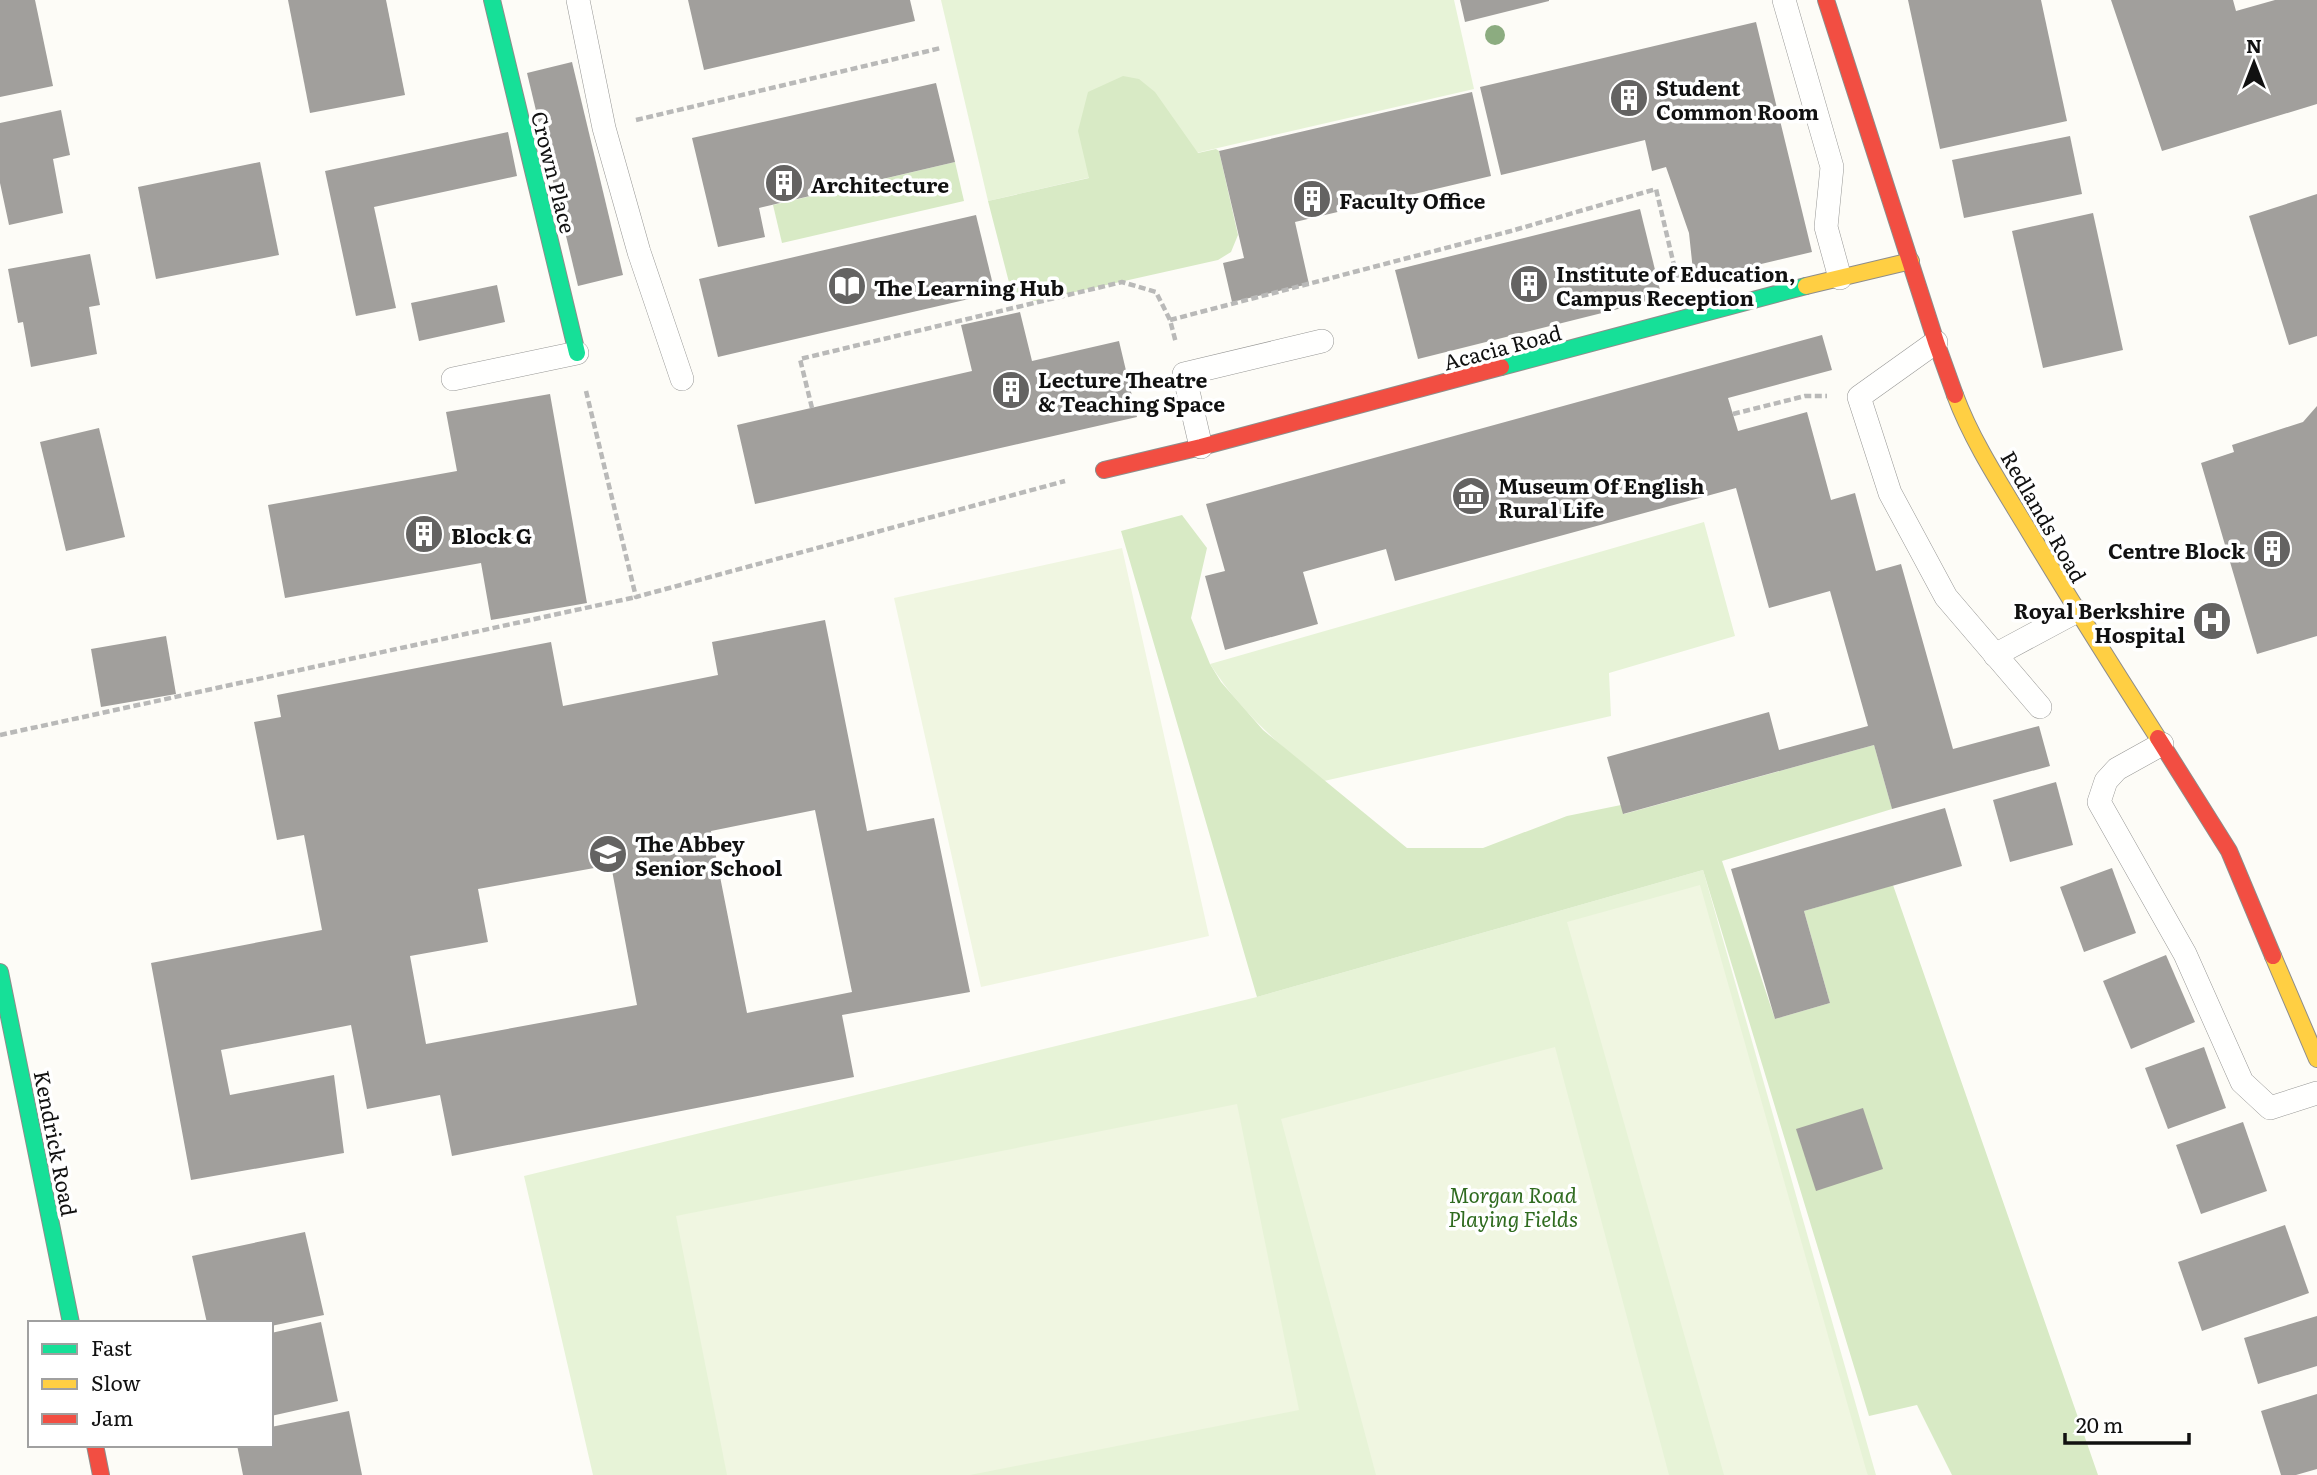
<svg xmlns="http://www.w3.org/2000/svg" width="2317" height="1475" font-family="Literata,serif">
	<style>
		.green { fill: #e7f3d7 }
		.forest { fill: #d8eac5 }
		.pitch { fill: #f0f6e1 }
		.building { fill: #a19f9c; fill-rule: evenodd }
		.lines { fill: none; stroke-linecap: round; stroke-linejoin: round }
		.lane-casing { stroke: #979795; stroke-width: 24 }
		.fast-casing { stroke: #8e8d8b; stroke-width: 18 }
		.slow-casing { stroke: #8e8d8b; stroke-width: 18 }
		.jam-casing { stroke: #8e8d8b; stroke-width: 18 }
		.path { stroke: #b9b9b8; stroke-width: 4.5; stroke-dasharray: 7 3.5; stroke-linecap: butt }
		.lane { stroke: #fffffe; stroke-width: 23 }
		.fast { stroke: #16e098; stroke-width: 16 }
		.slow { stroke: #ffcf43; stroke-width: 16 }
		.jam { stroke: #f24e42; stroke-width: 16 }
		.tree { fill: #8cac80 }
		.labels { text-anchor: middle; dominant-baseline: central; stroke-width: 7; stroke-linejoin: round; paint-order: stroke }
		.poi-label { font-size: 21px; font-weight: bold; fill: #111; stroke: #fff; text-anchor: start }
		.street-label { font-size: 21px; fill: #111; stroke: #fff }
		.park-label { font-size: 21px; font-style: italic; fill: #2f6b1f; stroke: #fff }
	</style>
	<rect width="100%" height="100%" fill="#fdfcf7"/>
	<g class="green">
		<polygon points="941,0 1454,0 1474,89 988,201"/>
		<path d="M 1704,522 L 1735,636 L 1609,673 L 1611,716 L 1324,781 C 1281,747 1240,711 1210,664 Z"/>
		<polygon points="1703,870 1876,1475 593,1475 524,1176 1257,997"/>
	</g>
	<g class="forest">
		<polygon points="1123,76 1139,79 1155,92 1198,153 1216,149 1219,151 1238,235 1231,252 1218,260 1035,301 1012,294 988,201 1089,178 1078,131 1088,92"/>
		<polygon points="955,162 964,201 782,243 773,205"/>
		<polygon points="1182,515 1207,548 1191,618 1210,664 1221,682 1263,730 1407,848 1483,848 1567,816 1621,805 1624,814 1874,745 1892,809 1722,861 1775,1019 1830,1003 1804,911 1893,885 2098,1475 1952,1475 1917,1405 1869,1416 1703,870 1257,997 1121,531"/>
	</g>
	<g class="pitch">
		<polygon points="1122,548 1209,936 981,987 894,598"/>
		<polygon points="1700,885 1867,1473 1868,1475 1724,1475 1567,922"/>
		<polygon points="1555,1047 1669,1475 1376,1475 1281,1119"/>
		<polygon points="1237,1104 1299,1410 970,1475 727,1475 676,1216"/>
	</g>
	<g class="building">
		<polygon points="0,0 35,0 53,86 0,97"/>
		<polygon points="288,0 386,0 405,95 310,113"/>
		<polygon points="688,0 910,0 915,21 704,70"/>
		<polygon points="1460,0 1549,0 1549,1 1465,22"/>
		<polygon points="1908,0 2041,0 2067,121 1940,149"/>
		<polygon points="2111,0 2233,0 2236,11 2275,0 2317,0 2317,104 2162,151"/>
		<polygon points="1756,22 1812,252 1694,280 1689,233 1666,167 1652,171 1645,140 1501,175 1480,87"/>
		<polygon points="572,62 623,275 578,286 527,73"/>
		<polygon points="936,83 955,162 759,208 765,237 718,247 692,138"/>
		<polygon points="1472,92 1491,176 1295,222 1309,284 1232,302 1223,263 1244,258 1219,151"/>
		<polygon points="61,110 70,155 53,159 63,213 9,225 0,183 0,123"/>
		<polygon points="508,132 517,176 374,207 396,308 356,316 325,171"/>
		<polygon points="2070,136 2082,194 1964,218 1952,160"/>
		<polygon points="260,162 279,255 156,279 138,187"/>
		<polygon points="2317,194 2317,336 2289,345 2249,216"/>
		<polygon points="1640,209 1662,298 1418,359 1395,270"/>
		<polygon points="2093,213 2123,350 2043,368 2012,231"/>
		<polygon points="976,215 995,293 718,357 699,279"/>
		<polygon points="90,254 100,305 89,307 97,354 31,367 23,322 18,323 8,269"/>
		<polygon points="497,285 505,322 419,341 411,303"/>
		<polygon points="1020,312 1032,361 1119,341 1137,417 755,504 737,425 972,371 961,325"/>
		<polygon points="1822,335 1832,370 1728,398 1738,431 1807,412 1831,500 1855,493 1876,571 1901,564 1953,749 2039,726 2050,766 1892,809 1874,745 1623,814 1607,757 1769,712 1779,750 1868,726 1830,591 1769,608 1736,488 1395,581 1386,549 1303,572 1318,624 1225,650 1205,576 1225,571 1206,504"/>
		<polygon points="550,394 587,603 491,620 481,563 285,598 268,505 457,471 446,412"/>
		<polygon points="2317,406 2317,636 2257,654 2201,463 2234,452 2232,445 2303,422"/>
		<polygon points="99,428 125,537 66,551 40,442"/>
		<path d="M 825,620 L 867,831 L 934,818 L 970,992 L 842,1015 L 854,1077 L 452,1156 L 440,1095 L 367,1109 L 351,1025 L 221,1050 L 230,1095 L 334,1075 L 344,1153 L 191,1180 L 151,963 L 322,930 L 304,835 L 277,840 L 254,722 L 281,717 L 277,695 L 551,642 L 563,706 L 718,675 L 712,642 ZM 815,810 L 852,992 L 747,1013 L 711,831 ZM 611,865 L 637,1005 L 426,1044 L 410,956 L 488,942 L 478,889 Z"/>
		<polygon points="166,636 176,694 101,707 91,649"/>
		<polygon points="2056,782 2073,845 2010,862 1993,800"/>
		<polygon points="1945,808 1962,866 1804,911 1830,1003 1775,1019 1731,869"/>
		<polygon points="2112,868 2136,933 2084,952 2060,887"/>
		<polygon points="2166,955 2195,1022 2131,1049 2103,981"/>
		<polygon points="2204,1047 2226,1108 2168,1129 2145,1068"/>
		<polygon points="1863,1108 1883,1169 1816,1191 1796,1129"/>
		<polygon points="2243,1122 2267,1191 2201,1214 2176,1145"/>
		<polygon points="2285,1225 2309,1293 2202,1331 2178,1262"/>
		<polygon points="305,1232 324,1315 271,1326 271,1323 207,1323 192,1256"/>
		<polygon points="2317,1316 2317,1366 2258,1384 2244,1338"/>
		<polygon points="321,1322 338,1401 271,1416 271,1333"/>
		<polygon points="2317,1394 2317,1469 2296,1475 2281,1475 2261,1411"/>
		<polygon points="349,1411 362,1475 243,1475 237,1445 271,1445 271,1427"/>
	</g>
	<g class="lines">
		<defs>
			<g id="lane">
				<polyline points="578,0 604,128 639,252 682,379"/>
				<polyline points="1784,0 1832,167 1826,227 1840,278"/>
				<polyline points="1936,342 1859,397 1890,493 1946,597 2040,707"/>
				<polyline points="453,379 577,353"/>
				<polyline points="1201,447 1184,374 1322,341"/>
				<polyline points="1995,655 2077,611"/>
				<polyline points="2162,744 2117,769 2106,781 2099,802 2185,954 2242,1082 2270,1108 2317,1093"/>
			</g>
			<g id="fast">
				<polyline points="492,0 577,353"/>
				<polyline points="1501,367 1806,286"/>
				<polyline points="0,972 71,1323"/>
			</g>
			<g id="slow">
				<polyline points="1806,286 1911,261"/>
				<path d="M 1955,395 C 1972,441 2001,485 2027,528 C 2069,598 2113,668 2158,738"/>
				<polyline points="2273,956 2317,1059"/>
			</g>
			<g id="jam">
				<polyline points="1826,0 1936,342 1955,395"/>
				<polyline points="1104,470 1201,447 1501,367"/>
				<polyline points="2158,738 2229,851 2273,956"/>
				<polyline points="95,1445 101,1475"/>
			</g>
		</defs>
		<use href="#lane" class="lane-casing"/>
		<use href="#fast" class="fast-casing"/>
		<use href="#slow" class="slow-casing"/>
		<use href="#jam" class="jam-casing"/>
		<g class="path">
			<polyline points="636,120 941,48"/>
			<polyline points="1170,320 1511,231 1656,189 1677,278"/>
			<polyline points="586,391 636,597 1065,481"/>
			<polyline points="812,408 800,359 1122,282 1156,292 1170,320 1176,343"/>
			<polyline points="1733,414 1805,396 1827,396"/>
			<polyline points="0,735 636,597"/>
		</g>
		<use href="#lane" class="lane"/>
		<use href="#fast" class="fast"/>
		<use href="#slow" class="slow"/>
		<use href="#jam" class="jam"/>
	</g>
	<circle class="tree" cx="1495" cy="35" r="10"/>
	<defs>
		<symbol id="building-disc" viewBox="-11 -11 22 22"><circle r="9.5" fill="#646362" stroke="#fff"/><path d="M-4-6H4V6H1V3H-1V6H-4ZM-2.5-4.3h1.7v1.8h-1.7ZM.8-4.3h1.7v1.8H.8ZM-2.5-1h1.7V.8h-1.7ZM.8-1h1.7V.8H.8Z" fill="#fff"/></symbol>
		<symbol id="library-disc" viewBox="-11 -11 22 22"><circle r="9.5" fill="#646362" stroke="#fff"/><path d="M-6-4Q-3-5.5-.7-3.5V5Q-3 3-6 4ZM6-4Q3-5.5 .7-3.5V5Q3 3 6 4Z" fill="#fff"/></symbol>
		<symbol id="museum-disc" viewBox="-11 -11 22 22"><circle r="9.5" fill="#646362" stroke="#fff"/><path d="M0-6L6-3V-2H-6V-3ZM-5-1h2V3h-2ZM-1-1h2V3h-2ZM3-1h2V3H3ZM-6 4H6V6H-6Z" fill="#fff"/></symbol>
		<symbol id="hospital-disc" viewBox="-11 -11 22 22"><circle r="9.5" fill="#646362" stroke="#fff"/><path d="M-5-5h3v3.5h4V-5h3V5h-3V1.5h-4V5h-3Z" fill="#fff"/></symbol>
		<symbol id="school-disc" viewBox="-11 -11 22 22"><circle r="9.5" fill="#646362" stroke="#fff"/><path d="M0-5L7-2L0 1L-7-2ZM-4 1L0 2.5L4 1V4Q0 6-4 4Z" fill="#fff"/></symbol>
	</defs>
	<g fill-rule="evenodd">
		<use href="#building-disc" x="1607" y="76" width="44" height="44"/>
		<use href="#building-disc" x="762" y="161" width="44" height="44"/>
		<use href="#building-disc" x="1290" y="177" width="44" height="44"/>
		<use href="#building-disc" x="1507" y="262" width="44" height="44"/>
		<use href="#library-disc" x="825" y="264" width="44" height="44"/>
		<use href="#building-disc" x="989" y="368" width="44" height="44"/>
		<use href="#museum-disc" x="1449" y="474" width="44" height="44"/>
		<use href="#building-disc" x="402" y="512" width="44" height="44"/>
		<use href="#building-disc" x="2250" y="527" width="44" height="44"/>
		<use href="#hospital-disc" x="2190" y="599" width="44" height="44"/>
		<use href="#school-disc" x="586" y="832" width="44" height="44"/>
	</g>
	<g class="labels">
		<g class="poi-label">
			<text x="1656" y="86">Student<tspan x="1656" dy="24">Common Room</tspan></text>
			<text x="811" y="183">Architecture</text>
			<text x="1339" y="199">Faculty Office</text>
			<text x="1556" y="272">Institute of Education,<tspan x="1556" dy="24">Campus Reception</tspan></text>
			<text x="874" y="286">The Learning Hub</text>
			<text x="1038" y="378">Lecture Theatre<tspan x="1038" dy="24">&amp; Teaching Space</tspan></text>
			<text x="1498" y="484">Museum Of English<tspan x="1498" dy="24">Rural Life</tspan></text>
			<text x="451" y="534">Block G</text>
			<text x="2245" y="549" text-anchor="end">Centre Block</text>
			<text x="2185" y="609" text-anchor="end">Royal Berkshire<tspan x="2185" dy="24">Hospital</tspan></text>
			<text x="635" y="842">The Abbey<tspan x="635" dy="24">Senior School</tspan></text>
		</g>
		<g class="street-label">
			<text transform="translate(555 172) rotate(76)">Crown Place</text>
			<text transform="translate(1502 346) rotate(-15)">Acacia Road</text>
			<text transform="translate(2045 516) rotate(60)">Redlands Road</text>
			<text transform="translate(57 1143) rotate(79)">Kendrick Road</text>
		</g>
		<g class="park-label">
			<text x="1513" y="1193">Morgan Road<tspan x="1513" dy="24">Playing Fields</tspan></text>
		</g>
	</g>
	<rect x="28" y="1321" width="245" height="126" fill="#ffffff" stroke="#a0a0a0" stroke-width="2"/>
	<rect x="42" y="1344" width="35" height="10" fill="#16e098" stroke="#a0a0a0" stroke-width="2"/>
	<text x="91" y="1356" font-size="21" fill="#111111">Fast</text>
	<rect x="42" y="1379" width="35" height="10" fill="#ffcf43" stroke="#a0a0a0" stroke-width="2"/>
	<text x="91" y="1391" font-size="21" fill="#111111">Slow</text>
	<rect x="42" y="1414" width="35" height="10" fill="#f24e42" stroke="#a0a0a0" stroke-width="2"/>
	<text x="91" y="1426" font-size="21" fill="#111111">Jam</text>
	<g transform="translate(2254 63)" stroke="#ffffff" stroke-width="5" paint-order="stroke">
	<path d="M0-5L12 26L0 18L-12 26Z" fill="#111111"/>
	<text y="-10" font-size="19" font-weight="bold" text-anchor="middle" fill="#111111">N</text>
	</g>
	<path d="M2065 1433v10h124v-10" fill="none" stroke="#111111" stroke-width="3.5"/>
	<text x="2076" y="1433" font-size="21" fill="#111111" stroke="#ffffff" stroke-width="5" paint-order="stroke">20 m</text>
</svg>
